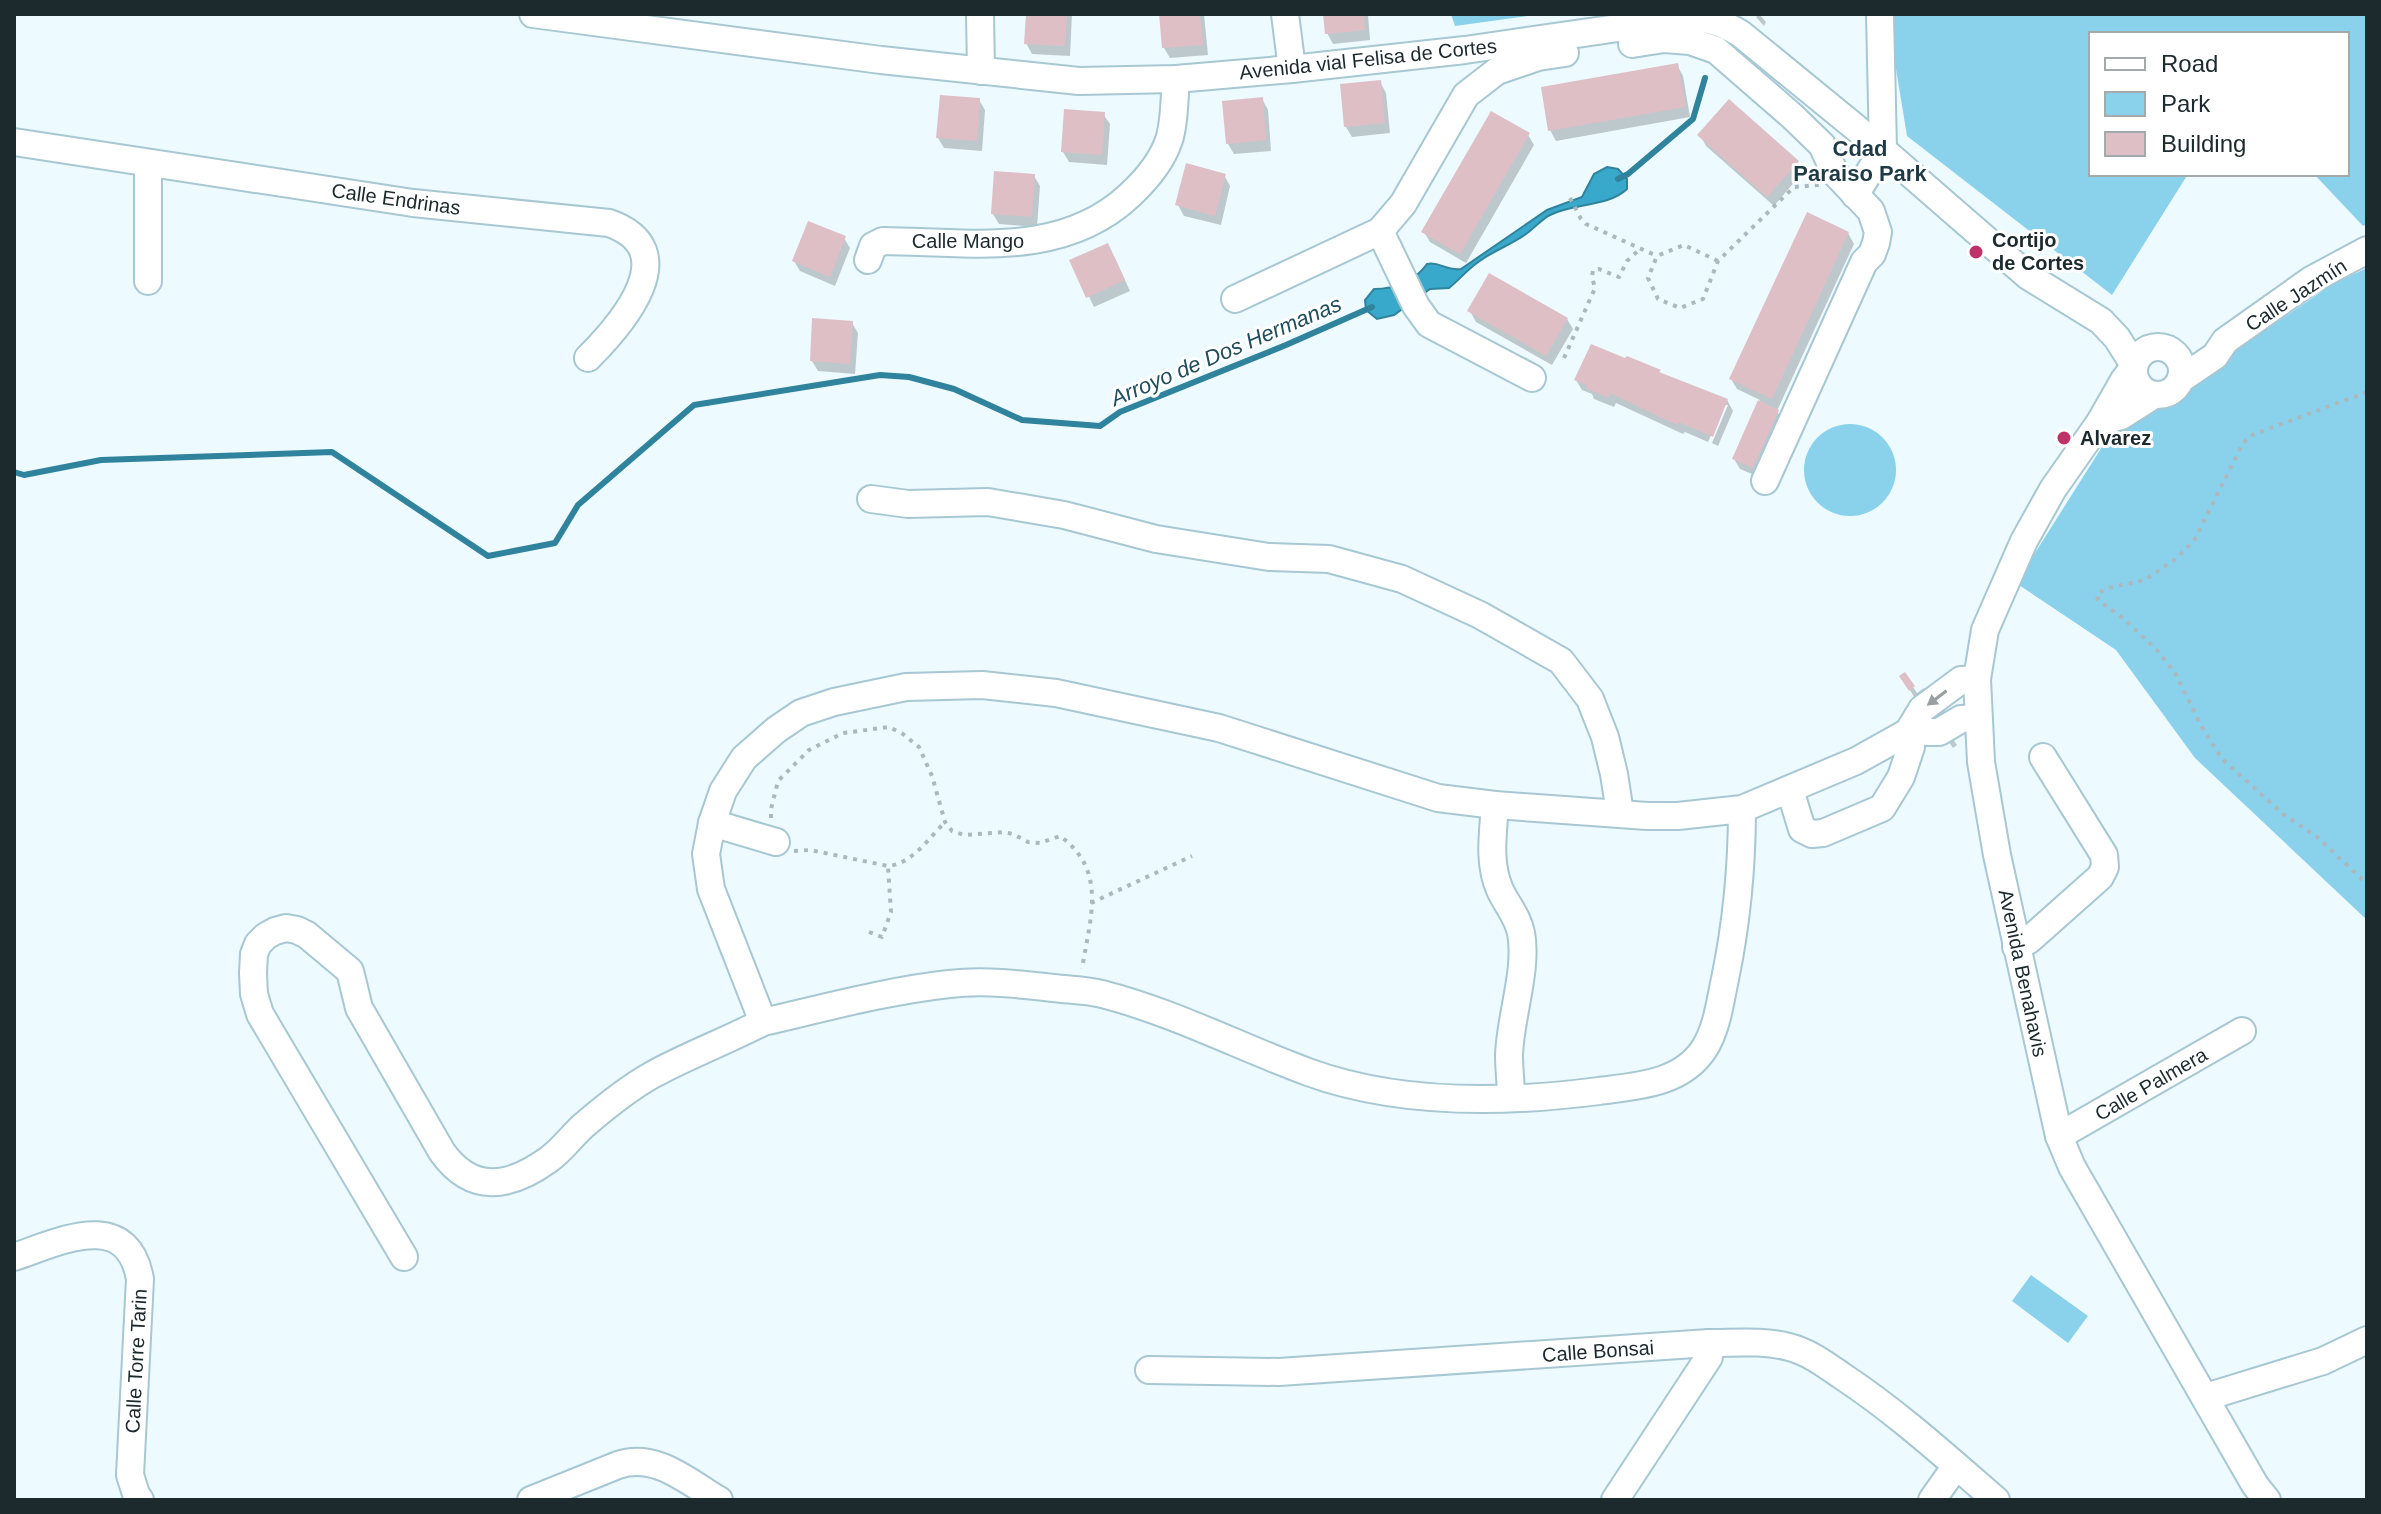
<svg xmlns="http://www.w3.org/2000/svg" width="2381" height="1514" font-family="Arial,sans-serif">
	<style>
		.green { fill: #8ad1eb }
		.water { fill: #38a9cb; stroke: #30839c; stroke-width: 2 }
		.shadow { fill: #0003 }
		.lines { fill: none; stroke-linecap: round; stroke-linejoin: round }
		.stream { stroke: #30839c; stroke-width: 6 }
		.building { fill: #dfbfc6 }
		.minor-casing { stroke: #a7c7d3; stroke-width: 30 }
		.path { stroke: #abb8bd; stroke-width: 4; stroke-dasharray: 4 6; stroke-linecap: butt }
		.minor { stroke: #fff; stroke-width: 26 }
		.oneway { fill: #999fa0 }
		.poi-dot { fill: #be3269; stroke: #fff; stroke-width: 3 }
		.labels { text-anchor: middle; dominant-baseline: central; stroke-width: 6; stroke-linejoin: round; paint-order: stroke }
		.street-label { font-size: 20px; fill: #1c292d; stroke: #fff }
		.poi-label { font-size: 20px; font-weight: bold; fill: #1c292d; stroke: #fff; text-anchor: start }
		.neighbourhood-label { font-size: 22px; font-weight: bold; fill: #1e3a44; stroke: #fff }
		.water-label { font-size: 22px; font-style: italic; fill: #204e5e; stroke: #fff }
	</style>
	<rect width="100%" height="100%" fill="#edfaff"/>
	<g class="green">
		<polygon points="1451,14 1542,14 1455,26"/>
		<polygon points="1893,14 2367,14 2367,224 2363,226 2314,174 2347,174 2347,34 2091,34 2091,174 2188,174 2112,295 1907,136 1896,69"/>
		<polygon points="2367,268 2367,920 2195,758 2116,650 2016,583 2107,439 2331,285"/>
		<circle cx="1850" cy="470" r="46"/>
		<polygon points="2031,1275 2088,1316 2068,1343 2012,1301"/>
	</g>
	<path class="water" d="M 1607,167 L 1618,169 L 1627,179 L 1627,189 C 1608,207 1574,203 1550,215 C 1542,219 1534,228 1526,234 C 1511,245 1492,251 1477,263 C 1467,270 1459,280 1449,288 L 1430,289 L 1394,315 L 1377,319 L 1366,310 L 1365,300 L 1374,289 C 1395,289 1415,281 1427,264 C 1439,261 1446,271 1461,269 L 1547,210 L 1582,197 L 1594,174 Z"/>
	<g class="shadow">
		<polygon points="1028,14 1072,14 1070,56 1032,54 1026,43"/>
		<polygon points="1161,14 1204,14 1208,55 1170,58 1164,48"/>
		<polygon points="1325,14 1368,14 1370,40 1333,44 1327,33"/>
		<polygon points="1759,14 1766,22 1764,26 1756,17"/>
		<polygon points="1677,65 1683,76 1690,117 1556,141 1550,130"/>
		<polygon points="1380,82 1386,93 1390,133 1352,137 1346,127 1342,86"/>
		<polygon points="1262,99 1268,110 1271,151 1234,154 1228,144"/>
		<polygon points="979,100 985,110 982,151 944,148 938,138"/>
		<polygon points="1103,114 1110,124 1107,165 1069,162 1063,152"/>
		<polygon points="1528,135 1534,145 1466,263 1430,242 1424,232"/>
		<polygon points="1700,135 1797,162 1803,172 1774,206 1706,146"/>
		<polygon points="1224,175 1230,186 1221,225 1184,216 1178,205"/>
		<polygon points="1034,176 1040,186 1037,227 999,224 993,214"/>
		<polygon points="1848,233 1854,244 1777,411 1783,422 1759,477 1740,469 1734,459 1760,400 1737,389 1731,379"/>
		<polygon points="844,238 850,248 835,286 800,271 794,261"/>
		<polygon points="1114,256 1130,291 1094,307 1072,261"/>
		<polygon points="1470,311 1567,319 1573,329 1552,365 1476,322"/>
		<polygon points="852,323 858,333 855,374 818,371 812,361"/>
		<polygon points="1659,372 1661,375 1727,400 1733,411 1718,446 1712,443 1728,405 1724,405 1708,442 1685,432 1683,434 1616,403 1614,407 1594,399 1592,394 1582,390 1576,380"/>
		<polygon points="1905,675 1917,693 1924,688 1932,700 1916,700 1902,677"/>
		<polygon points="1941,706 1951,720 1938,729 1929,715"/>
		<polygon points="1950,735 1957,745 1953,748 1946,738"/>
	</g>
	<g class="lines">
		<g class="stream">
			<polyline points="1618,179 1628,174 1693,119 1705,78"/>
			<polyline points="14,472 24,475 101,460 332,452 488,556 555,543 578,505 694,405 880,375 909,377 954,389 1022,420 1100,426 1120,412 1286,345 1372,307"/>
		</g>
	</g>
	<g class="building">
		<polygon points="1026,14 1067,14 1065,46 1024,44"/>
		<polygon points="1159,14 1200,14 1203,45 1162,48"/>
		<polygon points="1323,14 1364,14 1365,30 1325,34"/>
		<polygon points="1678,63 1686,107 1548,131 1541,87"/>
		<polygon points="1381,80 1385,123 1344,127 1340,84"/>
		<polygon points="940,95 980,98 977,141 936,138"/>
		<polygon points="1263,97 1266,140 1226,144 1222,101"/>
		<polygon points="1729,99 1799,161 1767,197 1697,135"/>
		<polygon points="1064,109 1105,112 1102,155 1061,152"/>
		<polygon points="1491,111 1530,133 1460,254 1421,232"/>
		<polygon points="1186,163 1226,174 1215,216 1175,205"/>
		<polygon points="994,171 1035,174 1032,217 991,214"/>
		<polygon points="1807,212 1849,232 1772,399 1729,379"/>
		<polygon points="808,221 846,236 830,277 792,261"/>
		<polygon points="1108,243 1125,280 1086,298 1069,260"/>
		<polygon points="1489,273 1568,318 1546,356 1467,311"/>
		<polygon points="812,318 853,321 850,364 810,361"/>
		<polygon points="1591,344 1625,358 1627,356 1661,370 1659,372 1728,399 1713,437 1679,422 1677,425 1610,393 1609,398 1586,388 1587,385 1574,380"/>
		<polygon points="1758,400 1779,410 1753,468 1732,459"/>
		<polygon points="1905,672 1915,686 1909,691 1899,676"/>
	</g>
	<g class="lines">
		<defs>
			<g id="minor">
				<path d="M 533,14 L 881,60 L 1079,81 L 1176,79 L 1292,69 L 1465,50 L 1687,18 C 1709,18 1723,23 1741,34 L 1883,150 L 2028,276 L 2101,321 L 2117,338 L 2134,365"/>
				<polyline points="980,14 981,71"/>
				<polyline points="1285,14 1292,69"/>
				<polyline points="1632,44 1664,39 1690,41 1716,50 1792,116 1822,145 1835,173 1871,211 1878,232 1876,243 1872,254 1864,262 1765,481"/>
				<path d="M 14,142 L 413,203 L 609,223 C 686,250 622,324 588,358"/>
				<polyline points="1855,195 1883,150 1880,14"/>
				<polyline points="1380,231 1416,306 1429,324 1532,378"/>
				<path d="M 868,260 L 873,246 L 883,241 C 969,242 1062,259 1130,195 C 1145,181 1162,161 1169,140 C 1175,122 1174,98 1176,79"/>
				<polyline points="148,281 148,163"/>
				<polyline points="1235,299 1380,231 1403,204 1466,95 1497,71 1538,57 1565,53"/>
				<circle cx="2158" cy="371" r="24"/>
				<polyline points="2134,367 2124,380 2100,422 2053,489 2024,541 1985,630 1977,679 1981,762 1997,855 2059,1136 2072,1167 2255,1485 2267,1500"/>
				<polyline points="2181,379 2215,356 2225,341 2311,280 2367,250"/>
				<polyline points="2100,422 2121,416 2154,395"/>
				<polyline points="871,499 908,504 988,502 1064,515 1156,539 1269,557 1329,559 1402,579 1480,615 1561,661 1590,699 1605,737 1614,774 1620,813"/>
				<polyline points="1790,790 1802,829 1812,834 1823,833 1882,808 1901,777 1911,747 1908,732 1922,709 1961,680 1977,679"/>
				<path d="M 1495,805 C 1493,834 1488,863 1500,890 C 1507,905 1518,917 1521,933 C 1528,969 1510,1018 1509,1055 C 1509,1069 1511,1084 1511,1098"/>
				<path d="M 1742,809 C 1742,868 1737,921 1725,979 C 1720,1002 1717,1029 1704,1049 C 1681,1084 1637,1086 1599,1091 C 1506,1103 1398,1105 1308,1072 C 1240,1047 1173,1012 1102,994 C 1086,990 1069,990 1053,988 C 1019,984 984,980 949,984 C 886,991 824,1008 763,1022 L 711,889 L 706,854 L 712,823 L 723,791 L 744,758 L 776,730 L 801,713 L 834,702 L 906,687 L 982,685 L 1056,693 L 1219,728 L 1438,798 L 1495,805 L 1647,816 L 1678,816 L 1742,809 L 1856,761 L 1908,732 L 1939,732 L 1961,719 L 1978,718"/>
				<polyline points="712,823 776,842"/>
				<polyline points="2016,947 2029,940 2100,877 2105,867 2104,855 2043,757"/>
				<polyline points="2059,1136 2242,1031"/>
				<path d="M 14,1257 C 59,1242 127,1207 140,1279 L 130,1475 L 136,1494 L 140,1500"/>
				<path d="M 404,1257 L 260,1014 L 254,994 L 253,973 L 254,954 L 258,944 L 266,936 L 275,931 L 286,928 L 297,930 L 307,935 L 350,971 L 359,1008 L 442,1152 C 472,1194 509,1188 548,1160 C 561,1151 571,1137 583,1126 C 605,1107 627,1089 652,1075 C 688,1055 727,1041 763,1022"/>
				<path d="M 1149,1370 L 1279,1372 L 1709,1343 C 1736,1343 1762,1340 1789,1347 C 1809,1352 1826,1365 1842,1376 C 1898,1413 1946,1457 1996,1500"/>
				<polyline points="2206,1397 2323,1361 2367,1340"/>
				<path d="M 531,1500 L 618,1465 C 656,1452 688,1482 719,1500"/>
				<polyline points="1615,1500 1709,1357 1709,1343"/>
				<polyline points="1932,1500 1956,1466"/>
			</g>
		</defs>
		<use href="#minor" class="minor-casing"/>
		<g class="path">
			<polyline points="1570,198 1581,219 1586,224 1657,256"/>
			<polyline points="1718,261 1684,245 1657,256 1648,278 1658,299 1680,308 1703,299 1718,261 1794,187 1819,185"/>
			<polyline points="1564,358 1595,288 1592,277 1593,270 1599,269 1619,277 1627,261 1640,249"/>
			<polyline points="2367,392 2252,435 2243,443 2195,539 2176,559 2145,580 2108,588 2097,594 2098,600 2124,619 2157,650 2175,673 2204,731 2222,759 2283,814 2317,837 2367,884"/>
			<path d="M 771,818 L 771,809 L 778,781 L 809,750 L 843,733 L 889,727 L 903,734 L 919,747 L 932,776 L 945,822 L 952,831 L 964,835 L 1004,832 L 1013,834 L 1028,842 L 1040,843 L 1060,836 C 1108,871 1090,918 1082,969"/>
			<path d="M 794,851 L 810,850 L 888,866 C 912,864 929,838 945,822"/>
			<polyline points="1091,903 1192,856"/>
			<polyline points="869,932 882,937 891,912 888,867"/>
		</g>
		<use href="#minor" class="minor"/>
	</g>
	<defs><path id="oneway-solid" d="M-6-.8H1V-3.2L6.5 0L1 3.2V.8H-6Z" transform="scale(2)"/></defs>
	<use class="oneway" href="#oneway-solid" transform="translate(1937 698) rotate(143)"/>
	<g class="poi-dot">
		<circle cx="1976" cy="252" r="8"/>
		<circle cx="2064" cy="438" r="8"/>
	</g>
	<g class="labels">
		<g class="street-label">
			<text transform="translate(1368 59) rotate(-6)">Avenida vial Felisa de Cortes</text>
			<text transform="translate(396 199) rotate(8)">Calle Endrinas</text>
			<text x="968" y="241">Calle Mango</text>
			<text transform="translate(2296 295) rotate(-33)">Calle Jazmín</text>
			<text transform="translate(2023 973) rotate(78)">Avenida Benahavis</text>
			<text transform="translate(2151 1084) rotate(-30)">Calle Palmera</text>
			<text transform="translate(1598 1351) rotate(-4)">Calle Bonsai</text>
			<text transform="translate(136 1361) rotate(-87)">Calle Torre Tarin</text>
		</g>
		<g class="poi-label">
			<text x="1992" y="240">Cortijo<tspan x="1992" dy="23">de Cortes</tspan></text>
			<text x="2080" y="438">Alvarez</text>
		</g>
		<g class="neighbourhood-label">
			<text x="1860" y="148">Cdad<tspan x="1860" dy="25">Paraiso Park</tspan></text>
		</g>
		<g class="water-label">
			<text transform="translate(1226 351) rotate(-23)">Arroyo de Dos Hermanas</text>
		</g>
	</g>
	<rect width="2381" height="1514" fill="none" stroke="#1c292d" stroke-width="32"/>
	<rect x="2089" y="32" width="260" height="144" fill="#ffffff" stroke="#a4a9ab" stroke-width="2"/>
	<rect x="2105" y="58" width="40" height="12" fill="#ffffff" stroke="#a4a9ab" stroke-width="2"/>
	<text x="2161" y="72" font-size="24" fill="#1c292d">Road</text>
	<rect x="2105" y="92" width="40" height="24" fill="#8ad1eb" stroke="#a4a9ab" stroke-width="2"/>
	<text x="2161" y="112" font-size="24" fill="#1c292d">Park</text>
	<rect x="2105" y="132" width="40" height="24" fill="#dfbfc6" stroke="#a4a9ab" stroke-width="2"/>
	<text x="2161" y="152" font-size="24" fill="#1c292d">Building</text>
</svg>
